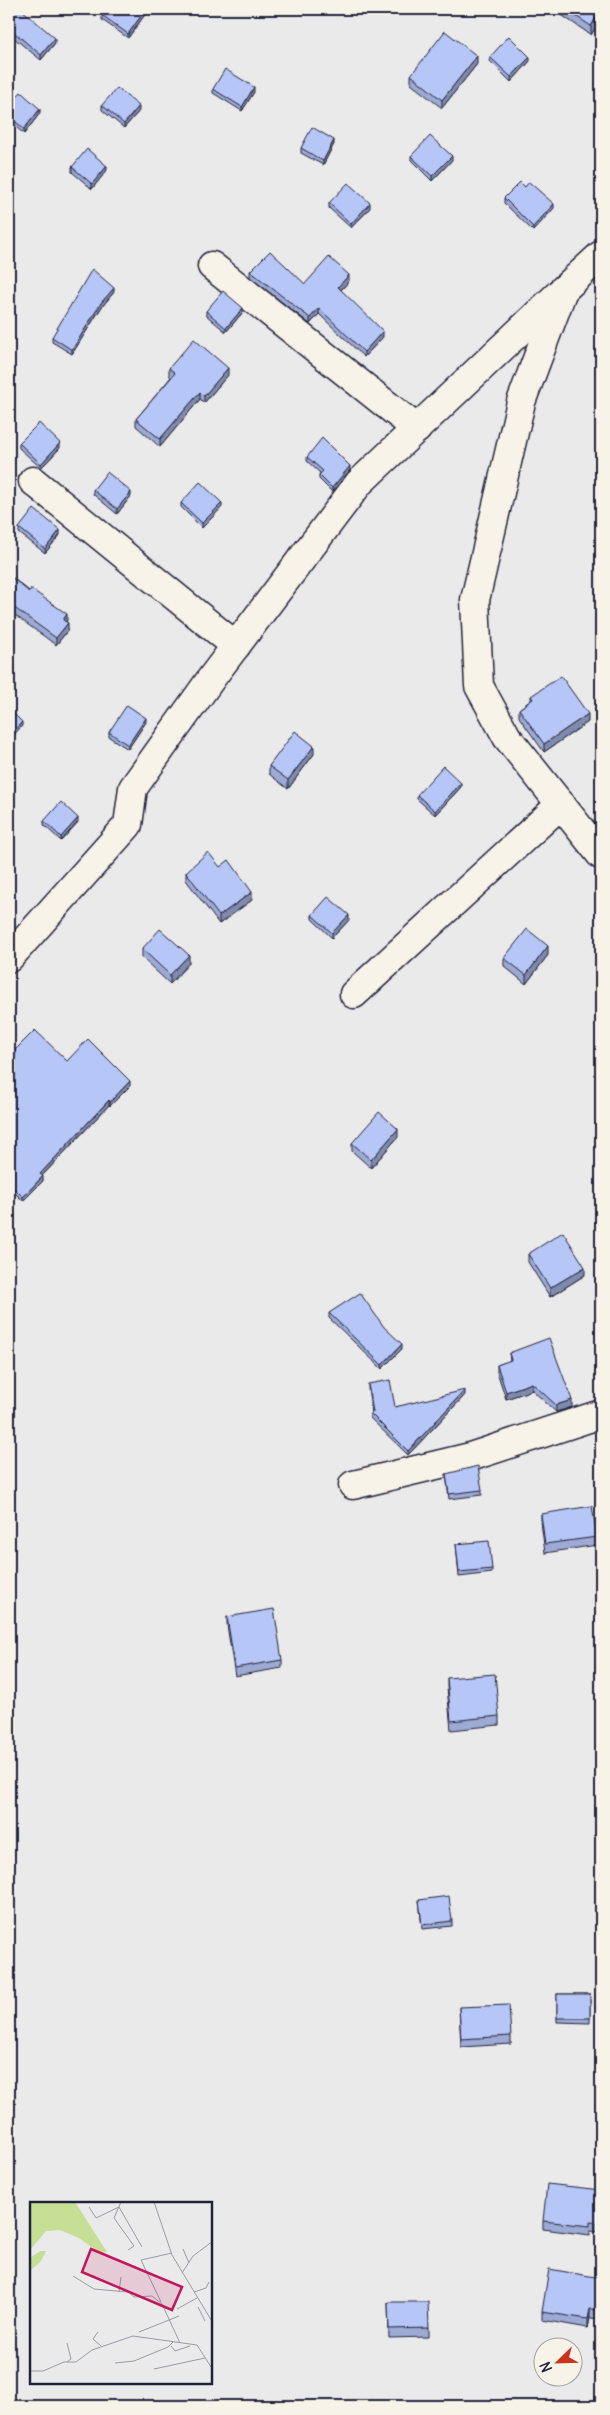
<svg xmlns="http://www.w3.org/2000/svg" width="610" height="2415" font-family="Delius,sans-serif">
	<style>
		.lines { fill: none; stroke-linecap: round; stroke-linejoin: round }
		.street-casing { stroke: #22223b; stroke-width: 31 }
		.street { stroke: #f7f3e8; stroke-width: 28 }
		.wall { fill: #9daad4; stroke: #22223b }
		.shaded-wall { fill: #7f8bac; stroke: #22223b }
		.building { fill: #b6c6f6; stroke: #22223b }
		.inset-road { fill: none; stroke: #9a9aa5; stroke-width: 1 }
		.view { fill: #c2185b; fill-opacity: 0.15; stroke: #c2185b; stroke-width: 2.5 }
		.inset-edge { fill: none; stroke: #22223b; stroke-width: 2.5 }
	</style>
	<rect width="100%" height="100%" fill="#eaeaeb"/>
	<filter id="ink" filterUnits="userSpaceOnUse"><feTurbulence type="fractalNoise" baseFrequency=".02" numOctaves="2"/><feDisplacementMap in="SourceGraphic" scale="10" xChannelSelector="R" yChannelSelector="G"/><feConvolveMatrix kernelMatrix="1 2 1 2 8 2 1 2 1" color-interpolation-filters="sRGB"/></filter>
	<g filter="url(#ink)">
		<g class="lines">
			<defs>
				<g id="street">
					<polyline points="601,255 563,290 521,402 475,600 479,686 507,737 601,855"/>
					<polyline points="212,266 417,429"/>
					<polyline points="33,481 236,646"/>
					<polyline points="9,958 128,825 133,788 213,676 359,483 563,290"/>
					<polyline points="354,994 561,804"/>
					<polyline points="353,1485 470,1457 601,1414"/>
				</g>
			</defs>
			<use href="#street" class="street-casing"/>
			<use href="#street" class="street"/>
		</g>
		<g class="wall">
			<polygon points="9,9 55,43 41,60 9,34"/>
			<polygon points="107,9 149,9 128,38 102,20 102,15"/>
			<polygon points="554,9 601,9 601,19 591,35 554,10"/>
			<polygon points="490,57 530,61 511,82 490,61"/>
			<polygon points="477,64 442,108 411,84 411,75"/>
			<polygon points="213,89 254,92 242,111 213,93"/>
			<polygon points="102,105 139,111 124,128 102,110"/>
			<polygon points="9,106 40,113 24,134 9,121"/>
			<polygon points="334,144 323,165 301,153 301,148"/>
			<polygon points="411,156 452,160 432,181 411,160"/>
			<polygon points="72,167 107,170 92,189 72,172"/>
			<polygon points="525,187 554,208 533,231 504,203 504,198"/>
			<polygon points="329,203 370,208 351,228 329,208"/>
			<polygon points="250,271 305,284 349,281 341,290 383,337 364,357 319,314 310,324 250,277"/>
			<polygon points="114,292 101,308 72,354 52,342 52,337"/>
			<polygon points="206,311 243,312 226,332 206,315"/>
			<polygon points="169,368 228,375 204,403 200,399 160,447 136,426 136,419 171,377 169,375"/>
			<polygon points="19,443 60,448 41,468 19,448"/>
			<polygon points="307,457 350,470 332,492 319,479 319,475 320,473 307,461"/>
			<polygon points="93,490 131,496 117,514 93,494"/>
			<polygon points="181,503 222,507 202,528 181,507"/>
			<polygon points="19,528 60,535 45,553 19,533"/>
			<polygon points="9,575 67,621 66,622 68,630 56,645 9,611"/>
			<polygon points="531,696 588,722 544,752 519,717 519,709 531,700"/>
			<polygon points="146,722 128,749 109,737 109,732"/>
			<polygon points="314,754 288,789 269,774 269,766"/>
			<polygon points="461,787 435,815 417,799 417,795"/>
			<polygon points="44,821 78,822 61,841 44,825"/>
			<polygon points="220,867 252,900 219,924 186,880 186,872"/>
			<polygon points="312,915 349,920 332,938 312,919"/>
			<polygon points="142,949 189,963 170,984 142,958"/>
			<polygon points="548,955 526,984 504,966 504,958"/>
			<polygon points="15,1050 67,1061 130,1086 110,1106 109,1105 42,1176 43,1181 23,1201 9,1187 9,1061 15,1053"/>
			<polygon points="398,1137 371,1168 352,1151 352,1143"/>
			<polygon points="528,1254 585,1275 550,1297 528,1262"/>
			<polygon points="329,1313 402,1349 382,1369 329,1318"/>
			<polygon points="509,1353 572,1407 556,1412 532,1390 506,1399 497,1372 497,1365 510,1361"/>
			<polygon points="368,1384 395,1407 465,1395 408,1455 370,1418 370,1413 372,1413 368,1389"/>
			<polygon points="446,1474 482,1490 482,1495 449,1499"/>
			<polygon points="541,1514 597,1537 597,1545 545,1553 541,1522"/>
			<polygon points="456,1544 492,1569 492,1573 459,1577"/>
			<polygon points="227,1617 282,1660 282,1668 235,1676 227,1625"/>
			<polygon points="447,1678 499,1716 499,1725 451,1730 447,1687"/>
			<polygon points="419,1900 452,1921 452,1926 422,1929"/>
			<polygon points="557,1994 590,1994 590,2023 557,2022"/>
			<polygon points="459,2007 511,2036 511,2044 461,2047"/>
			<polygon points="601,2190 601,2224 600,2232 590,2231 590,2235 543,2229 543,2221"/>
			<polygon points="601,2278 601,2319 590,2318 588,2328 542,2320 542,2312"/>
			<polygon points="388,2302 429,2328 429,2337 389,2338"/>
		</g>
		<g class="shaded-wall">
			<polygon points="146,9 149,9 128,38 128,34"/>
			<polygon points="601,10 601,19 591,35 591,26"/>
			<polygon points="55,38 55,43 41,60 41,55"/>
			<polygon points="477,56 477,64 442,108 442,100"/>
			<polygon points="530,57 530,61 511,82 511,77"/>
			<polygon points="254,87 254,92 242,111 242,107"/>
			<polygon points="139,106 139,111 124,128 124,124"/>
			<polygon points="40,109 40,113 24,134 24,129"/>
			<polygon points="334,140 334,144 323,165 323,161"/>
			<polygon points="452,156 452,160 432,181 432,176"/>
			<polygon points="107,166 107,170 92,189 92,184"/>
			<polygon points="370,203 370,208 351,228 351,224"/>
			<polygon points="554,204 554,208 533,231 533,227"/>
			<polygon points="349,275 349,281 338,293 338,287"/>
			<polygon points="114,288 114,292 101,308 72,354 72,350 101,303"/>
			<polygon points="243,308 243,312 226,332 226,328"/>
			<polygon points="319,308 319,314 310,324 310,318"/>
			<polygon points="383,331 383,337 364,357 364,352"/>
			<polygon points="228,368 228,375 204,403 204,396"/>
			<polygon points="200,392 200,399 160,447 160,439"/>
			<polygon points="60,443 60,448 41,468 41,464"/>
			<polygon points="350,466 350,470 332,492 332,488"/>
			<polygon points="131,492 131,496 117,514 117,509"/>
			<polygon points="222,503 222,507 202,528 202,523"/>
			<polygon points="60,530 60,535 45,553 45,549"/>
			<polygon points="67,614 67,621 63,626 63,620"/>
			<polygon points="68,623 68,630 56,645 56,638"/>
			<polygon points="588,714 588,722 544,752 544,744"/>
			<polygon points="146,718 146,722 128,749 128,745"/>
			<polygon points="22,722 22,726 9,740 9,736"/>
			<polygon points="314,746 314,754 288,789 288,780"/>
			<polygon points="461,783 461,787 435,815 435,811"/>
			<polygon points="78,818 78,822 61,841 61,837"/>
			<polygon points="252,892 252,900 219,924 219,916"/>
			<polygon points="349,915 349,920 332,938 332,933"/>
			<polygon points="548,946 548,955 526,984 526,975"/>
			<polygon points="189,955 189,963 170,984 170,975"/>
			<polygon points="130,1081 130,1086 110,1106 110,1102"/>
			<polygon points="109,1100 109,1105 40,1178 40,1174"/>
			<polygon points="398,1129 398,1137 371,1168 371,1160"/>
			<polygon points="43,1176 43,1181 23,1201 23,1197"/>
			<polygon points="585,1267 585,1275 550,1297 550,1288"/>
			<polygon points="402,1344 402,1349 382,1369 382,1365"/>
			<polygon points="532,1383 532,1390 506,1399 506,1392"/>
			<polygon points="465,1390 465,1395 408,1455 408,1451"/>
			<polygon points="572,1400 572,1407 556,1412 556,1405"/>
			<polygon points="590,2309 590,2318 588,2328 588,2319"/>
		</g>
		<g class="building">
			<polygon points="9,9 21,9 55,38 41,55 9,28"/>
			<polygon points="107,9 146,9 128,34 102,15"/>
			<polygon points="565,9 601,9 601,10 591,26"/>
			<polygon points="445,31 477,56 442,100 411,75"/>
			<polygon points="509,36 530,57 511,77 490,57"/>
			<polygon points="225,69 254,87 242,107 213,89"/>
			<polygon points="117,88 139,106 124,124 102,105"/>
			<polygon points="21,92 40,109 24,129 9,116 9,106"/>
			<polygon points="312,127 334,140 323,161 301,148"/>
			<polygon points="430,136 452,156 432,176 411,156"/>
			<polygon points="87,149 107,166 92,184 72,167"/>
			<polygon points="520,182 525,187 529,182 554,204 533,227 504,198"/>
			<polygon points="348,183 370,203 351,224 329,203"/>
			<polygon points="270,251 305,284 329,257 349,275 338,287 383,331 364,352 319,308 310,318 250,271"/>
			<polygon points="92,269 114,288 101,303 72,350 52,337"/>
			<polygon points="223,291 243,308 226,328 206,311"/>
			<polygon points="194,339 228,368 204,396 200,392 160,439 136,419 175,373 169,368"/>
			<polygon points="39,423 60,443 41,464 19,443"/>
			<polygon points="322,438 350,466 332,488 319,475 323,471 307,457"/>
			<polygon points="107,472 131,492 117,509 93,490"/>
			<polygon points="200,482 222,503 202,523 181,503"/>
			<polygon points="34,509 60,530 45,549 19,528"/>
			<polygon points="9,575 29,592 31,589 67,614 63,620 68,623 56,638 9,604"/>
			<polygon points="561,676 588,714 544,744 519,709 533,699 531,696"/>
			<polygon points="127,705 146,718 128,745 109,732"/>
			<polygon points="9,709 22,722 9,736"/>
			<polygon points="295,731 314,746 288,780 269,766"/>
			<polygon points="443,766 461,783 435,811 417,795"/>
			<polygon points="61,802 78,818 61,837 44,821"/>
			<polygon points="208,852 220,867 229,860 252,892 219,916 186,872"/>
			<polygon points="328,897 349,915 332,933 312,915"/>
			<polygon points="160,929 189,955 170,975 142,949"/>
			<polygon points="527,929 548,946 526,975 504,958"/>
			<polygon points="35,1030 67,1061 88,1039 130,1081 110,1102 109,1100 40,1174 43,1176 23,1197 9,1183 9,1061 17,1052 15,1050"/>
			<polygon points="379,1112 398,1129 371,1160 352,1143"/>
			<polygon points="563,1232 585,1267 550,1288 528,1254"/>
			<polygon points="360,1293 384,1327 402,1344 382,1365 329,1313"/>
			<polygon points="549,1338 572,1400 556,1405 532,1383 506,1392 497,1365 511,1360 509,1353"/>
			<polygon points="390,1380 395,1407 465,1390 408,1451 370,1413 373,1412 368,1384"/>
			<polygon points="478,1466 482,1490 449,1494 446,1474"/>
			<polygon points="592,1506 597,1537 545,1544 541,1514"/>
			<polygon points="489,1541 492,1569 459,1572 456,1544"/>
			<polygon points="274,1609 282,1660 235,1668 227,1617"/>
			<polygon points="495,1674 499,1716 451,1721 447,1678"/>
			<polygon points="449,1896 452,1921 422,1925 419,1900"/>
			<rect x="557" y="1994" width="33" height="24"/>
			<polygon points="509,2005 511,2036 461,2039 459,2007"/>
			<polygon points="547,2184 601,2190 601,2216 600,2223 590,2222 590,2226 543,2221"/>
			<polygon points="549,2269 601,2278 601,2310 590,2309 588,2319 542,2312"/>
			<polygon points="388,2302 428,2302 429,2328 389,2329"/>
		</g>
	</g>
	<g transform="translate(30 2202)">
		<rect width="182" height="182" fill="#eaeaeb"/>
		<path d="M 0,0 L 45,0 L 77,50 L 70,51 L 49,36 L 30,28 L 16,29 L 0,48 ZM 10,49 L 16,49 L 11,59 L 0,69 L 0,56 Z" fill="#c6df95"/>
		<path class="inset-road" d="M 91,0 L 84,16 L 104,44 L 98,48M 124,0 L 142,53 L 183,121M 59,5 L 66,16 L 89,5 L 112,45M 153,47 L 159,61M 152,71 L 163,54 L 183,39M 43,74 L 64,87 L 98,90 L 104,95 L 122,94 L 132,102 L 150,141M 89,90 L 91,75M 164,90 L 176,86 L 179,80M 131,100 L 111,58 L 142,51M 168,105 L 175,119M 147,107 L 167,96M 68,130 L 63,137 L 71,144M 109,130 L 149,114M 37,141 L 41,157 L 37,160M 141,144 L 145,149 L 160,144M 85,161 L 104,159 L 138,145 L 143,140M 124,167 L 175,156M 0,169 L 13,169 L 34,160 L 46,160 L 62,148 L 103,134 L 167,143 L 183,168"/>
		<path class="view" d="M 61,47 L 152,85 L 142,108 L 52,70 Z"/>
		<rect width="182" height="182" class="inset-edge"/>
	</g>
	<rect width="610" height="2415" fill="none" stroke="#f7f3e8" stroke-width="30"/>
	<rect x="15" y="15" width="580" height="2385" fill="none" stroke="#22223b" stroke-width="2" filter="url(#ink)"/>
	<g transform="translate(558 2362) rotate(247)"><circle r="24" fill="#f7f3e8" stroke="#a29fa3"/>
	<path d="M0-4L9 19L0 12L-9 19Z" fill="#c8321e"/>
	<text y="-8" font-size="14" font-weight="bold" text-anchor="middle" fill="#22223b">N</text>
	</g>
</svg>
